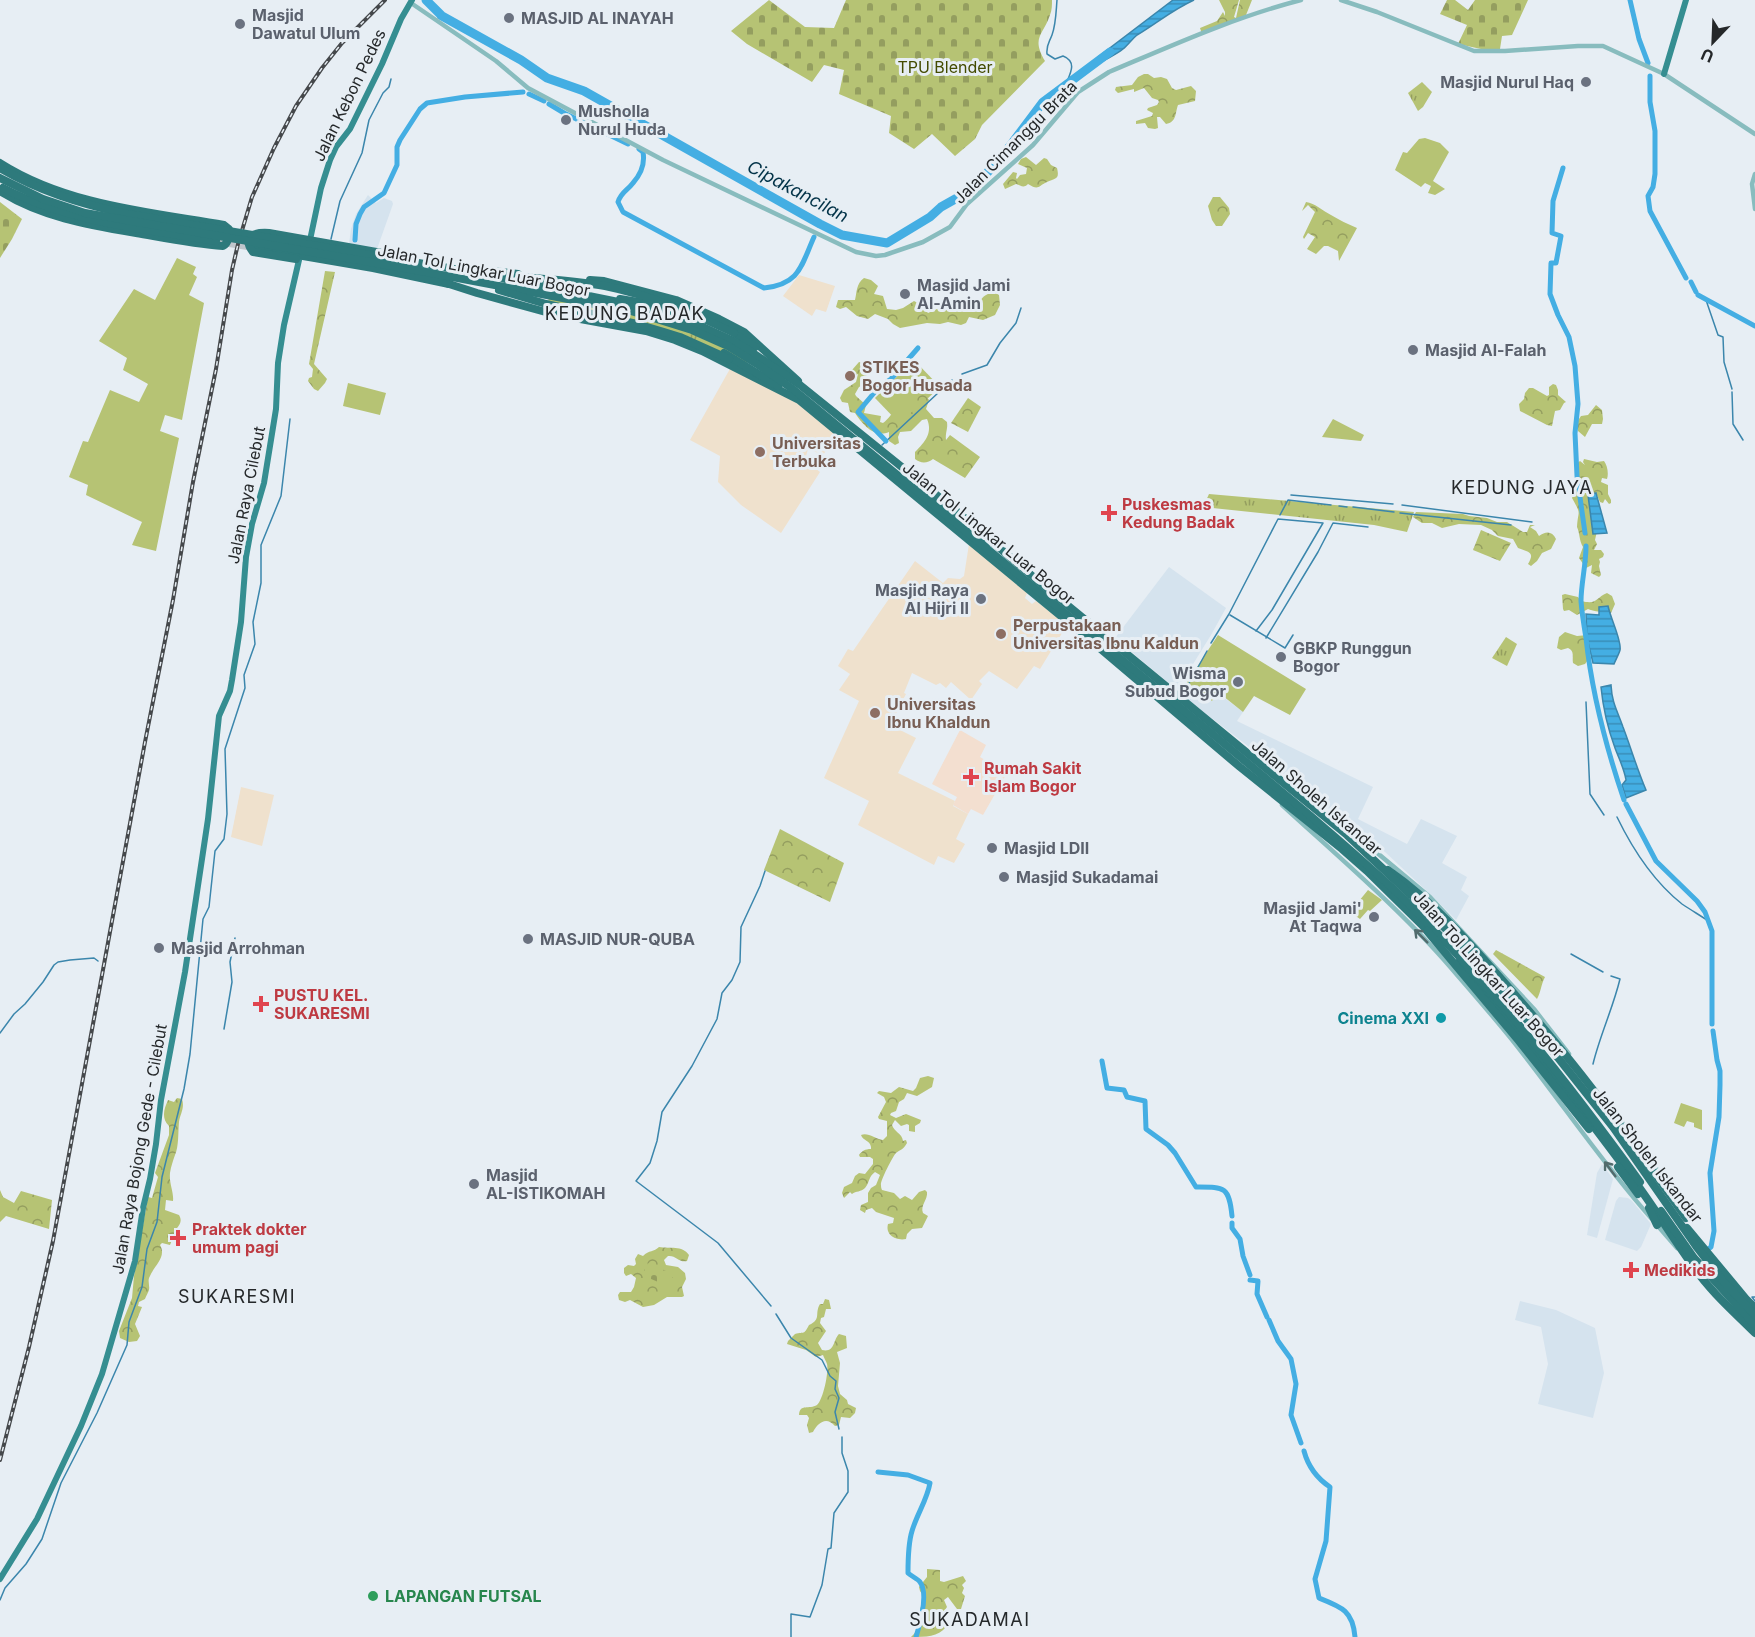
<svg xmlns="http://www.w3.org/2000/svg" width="1755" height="1637" font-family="Inter,sans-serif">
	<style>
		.built { fill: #d5e3ee }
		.education { fill: #efe1cd }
		.medical { fill: #f3dfd0 }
		.green { fill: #b6c374 }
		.forest { fill: url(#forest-crowns) }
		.cemetery { fill: url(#cemetery-stones) }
		.park { fill: url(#park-tufts) }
		.water { fill: url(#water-rules); stroke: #3b86ac; stroke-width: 1.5 }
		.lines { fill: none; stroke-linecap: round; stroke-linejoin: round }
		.stream { stroke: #3b86ac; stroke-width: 1.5 }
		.canal { stroke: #44aee3; stroke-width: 5 }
		.river { stroke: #44aee3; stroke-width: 9 }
		.highway-tunnel { stroke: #c0c6cc; stroke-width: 8; stroke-dasharray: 8 4; stroke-linecap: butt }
		.minor { stroke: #88bcbe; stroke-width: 4.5 }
		.major { stroke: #358e91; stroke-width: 6 }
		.highway { stroke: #2e7a7c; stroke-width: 8 }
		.rail-casing { stroke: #45484b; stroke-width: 4 }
		.rail { stroke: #e7eef4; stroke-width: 1.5; stroke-dasharray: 4.5; stroke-linecap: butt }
		.highway-bridge { stroke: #2e7a7c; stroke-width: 8 }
		.oneway { stroke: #526b6d }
		.worship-dot { fill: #6b7280; stroke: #e7eef4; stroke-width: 2 }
		.education-dot { fill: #8d6e63; stroke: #e7eef4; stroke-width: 2 }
		.health-dot { fill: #e0444e; stroke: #e7eef4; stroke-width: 2 }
		.culture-dot { fill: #0f9aa8; stroke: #e7eef4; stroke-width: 2 }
		.leisure-dot { fill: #2e9e5b; stroke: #e7eef4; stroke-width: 2 }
		.labels { text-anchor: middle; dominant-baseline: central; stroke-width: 6; stroke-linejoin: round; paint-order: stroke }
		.worship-label { font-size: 16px; font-weight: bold; fill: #5b616d; stroke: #e7eef4; text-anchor: start }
		.park-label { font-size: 16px; fill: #434b00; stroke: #e7eef4 }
		.street-label { font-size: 16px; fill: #25282a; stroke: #e7eef4 }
		.education-label { font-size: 16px; font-weight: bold; fill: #785e54; stroke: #e7eef4; text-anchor: start }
		.health-label { font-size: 16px; font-weight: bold; fill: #be3a42; stroke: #e7eef4; text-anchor: start }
		.culture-label { font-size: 16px; font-weight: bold; fill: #0d838f; stroke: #e7eef4; text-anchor: end }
		.leisure-label { font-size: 16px; font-weight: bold; fill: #27864d; stroke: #e7eef4; text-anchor: start }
		.water-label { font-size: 18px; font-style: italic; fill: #033348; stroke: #e7eef4 }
		.neighbourhood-label { font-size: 18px; letter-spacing: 1.5px; fill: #25282a; stroke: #e7eef4 }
	</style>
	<defs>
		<pattern id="forest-crowns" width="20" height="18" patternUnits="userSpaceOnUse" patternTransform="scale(1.5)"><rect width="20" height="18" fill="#b6c374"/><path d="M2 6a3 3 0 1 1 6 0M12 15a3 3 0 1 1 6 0" fill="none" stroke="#949e5f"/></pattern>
		<pattern id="cemetery-stones" width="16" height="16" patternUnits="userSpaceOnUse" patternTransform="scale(1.5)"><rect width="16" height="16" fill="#b6c374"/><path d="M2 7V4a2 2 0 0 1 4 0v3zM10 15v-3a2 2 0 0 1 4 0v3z" fill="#949e5f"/></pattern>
		<pattern id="park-tufts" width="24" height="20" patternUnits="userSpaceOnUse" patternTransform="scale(1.5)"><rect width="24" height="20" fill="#b6c374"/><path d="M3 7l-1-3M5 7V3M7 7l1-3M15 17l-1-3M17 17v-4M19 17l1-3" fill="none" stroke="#949e5f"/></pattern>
		<pattern id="water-rules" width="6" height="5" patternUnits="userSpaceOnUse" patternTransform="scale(1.5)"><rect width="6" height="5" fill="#44aee3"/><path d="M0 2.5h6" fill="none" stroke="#398eb8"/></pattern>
	</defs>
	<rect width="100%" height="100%" fill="#e7eef4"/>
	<g class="built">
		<polygon points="368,195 376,203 384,198 392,201 393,204 377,249 349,244 351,229 356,214"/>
		<polygon points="1169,567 1226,608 1211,635 1177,690 1115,638"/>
		<polygon points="1195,688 1212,701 1218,693 1243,712 1237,721 1373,787 1358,819 1407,844 1421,819 1457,836 1442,863 1467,877 1461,890 1469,896 1456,920 1430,894 1385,852 1187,699"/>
		<polygon points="1602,1164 1613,1179 1597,1238 1587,1235 1597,1173"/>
		<polygon points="1619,1197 1628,1198 1632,1201 1651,1224 1641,1247 1637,1251 1605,1240 1616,1201"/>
		<polygon points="1520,1301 1556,1310 1595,1328 1604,1373 1593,1418 1538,1404 1548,1364 1541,1327 1515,1320"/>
	</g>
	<g class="education">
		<polygon points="799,275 835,286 826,312 816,309 812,316 783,296"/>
		<polygon points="731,367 799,400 839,433 823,455 808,449 805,460 820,472 781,533 741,505 718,482 720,456 690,440"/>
		<polygon points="969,544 1027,593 1025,598 1032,604 1036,601 1067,625 1040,669 1034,666 1017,689 989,671 979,681 982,684 971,700 951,682 946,688 940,683 936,685 912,673 904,693 906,694 890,725 916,738 898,773 955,801 953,806 968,814 956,839 965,844 954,863 938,856 934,865 858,825 869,801 824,778 859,701 839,690 850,674 838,666 848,649 853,651 915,561 943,583 948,578 960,579 964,576"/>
		<polygon points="241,787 274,795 262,846 231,837"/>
	</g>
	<polygon class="medical" points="960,730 986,745 980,757 1007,773 983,815 971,809 968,814 953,805 957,797 932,784"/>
	<g class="green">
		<polygon points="1425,138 1440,143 1449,152 1433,181 1445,189 1435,195 1428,193 1431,186 1425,183 1421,187 1395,170 1403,152 1407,153 1419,139"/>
		<polygon points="177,258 196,267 193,274 197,277 189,295 204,303 182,420 165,415 160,431 179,438 156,551 132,545 142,522 86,495 88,485 69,477 83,441 88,442 110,390 139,402 148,384 123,370 127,358 99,341 134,289 155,300"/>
		<polygon points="914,360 940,387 900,424 875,398"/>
		<polygon points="348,383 386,393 380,415 343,406"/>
		<polygon points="1333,419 1364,435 1361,441 1322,437"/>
		<polygon points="1218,635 1306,689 1290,715 1254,696 1243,712 1218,692 1212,701 1195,688 1189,696 1182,690"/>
		<polygon points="1368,890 1382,900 1370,911 1368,910 1360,919 1350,912"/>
		<polygon points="1681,1103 1702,1110 1702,1130 1694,1127 1694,1123 1687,1121 1684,1127 1674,1123"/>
	</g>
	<g class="forest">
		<polygon points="1219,0 1239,0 1234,17 1236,18 1240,0 1252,0 1246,15 1202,34 1200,28 1217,21 1223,12 1225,16 1225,12"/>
		<path d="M 1144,74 L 1148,74 L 1154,78 L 1161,77 L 1167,79 L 1172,88 L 1176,90 L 1191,86 L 1196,91 L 1195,101 L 1178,105 C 1175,113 1177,122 1166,124 L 1160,117 L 1157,117 L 1158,128 L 1155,129 L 1148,128 L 1145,123 L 1136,124 L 1136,121 L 1152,116 L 1153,113 L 1147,110 L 1148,108 L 1157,105 L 1159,102 L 1158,100 L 1152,98 L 1144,88 L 1134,92 L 1134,89 L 1118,93 L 1115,90 L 1116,87 L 1132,85 L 1138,77 Z"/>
		<path d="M 1026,157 L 1036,165 L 1044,158 L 1047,159 L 1051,165 L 1057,168 C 1060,180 1055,178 1047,182 C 1038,186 1039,191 1028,184 C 1023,189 1021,185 1016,184 L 1005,189 L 1003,184 L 1013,172 L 1017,173 L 1016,178 L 1017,179 L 1020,175 L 1026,174 L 1027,168 L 1018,164 L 1021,159 Z"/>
		<polygon points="1213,197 1220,197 1229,208 1230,214 1222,226 1216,226 1212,220 1208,206"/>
		<path d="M 1306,202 C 1315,203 1323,211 1331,215 C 1339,220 1348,224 1357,228 L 1339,261 L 1338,251 L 1328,246 L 1324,246 L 1316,254 L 1307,249 L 1315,237 L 1308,233 L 1304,239 L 1303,237 L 1315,212 L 1308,205 L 1302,211 Z"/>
		<polygon points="325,271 335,272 314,364 327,379 325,383 318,391 314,389 308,381 309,378 312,377 313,369 309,364"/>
		<path d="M 864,278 L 871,280 L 878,286 L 874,294 L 883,296 L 887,309 L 896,310 L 903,308 L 914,301 L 920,304 L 928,313 L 937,309 L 944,311 L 949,308 C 989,317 970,297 994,292 L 999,295 L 1000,305 L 995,315 L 983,320 L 969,317 L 966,323 L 961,325 L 948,322 L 940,324 L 927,323 L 900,328 L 893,324 L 888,319 L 875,314 L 868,319 L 857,316 L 846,307 L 840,309 L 836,307 L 838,300 L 855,300 C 857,292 856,284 864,278 Z"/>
		<path d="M 859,362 L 868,364 L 871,369 L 866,373 L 868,376 L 868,383 L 859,387 L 855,394 L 856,396 L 866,405 L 864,413 L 881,416 L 880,422 L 883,423 C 889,419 890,414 896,411 L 900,413 L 899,418 L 912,412 L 912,407 L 907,406 L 906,403 C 911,393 923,390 929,400 L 926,409 L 934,418 L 942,418 L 947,422 C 948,429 945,433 946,440 L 950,435 L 980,457 L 965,478 L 933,459 C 928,463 921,464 915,459 L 915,452 C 925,442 933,433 927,419 L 922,420 L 911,431 L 900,432 L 898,437 L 899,443 L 895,445 L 889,441 L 889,432 C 874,438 863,425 855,413 L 850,412 L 848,403 L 842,402 L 840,398 L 844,390 L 856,382 L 858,374 L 850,378 L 849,376 L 852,370 Z"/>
		<polygon points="1553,384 1556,385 1558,390 1558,395 1566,402 1564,403 1560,410 1555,411 1552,426 1547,425 1520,411 1519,404 1524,399 1525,393 1529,388 1533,388 1547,396 1549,395 1549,387"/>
		<polygon points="968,398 981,407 968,432 951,423"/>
		<polygon points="1596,405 1602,410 1603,419 1602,424 1592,424 1585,437 1578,431 1577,422 1581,416 1588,415"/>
		<path d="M 1584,459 L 1597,462 L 1604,461 C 1607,465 1609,473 1607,479 L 1602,478 L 1601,482 L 1608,485 L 1608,494 L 1611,500 L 1611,503 L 1609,504 L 1605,499 L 1603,503 L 1600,502 L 1596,493 L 1592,494 L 1597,531 L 1595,540 L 1597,544 L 1594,550 L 1601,550 L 1604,554 L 1603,557 L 1599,559 L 1600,562 L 1599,566 L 1601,575 L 1599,577 L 1591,573 L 1592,565 L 1586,568 L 1579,558 L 1583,547 C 1579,540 1580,534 1577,527 C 1578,509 1582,516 1572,498 C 1573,495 1575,492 1576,489 C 1577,486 1577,468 1576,464 L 1580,461 L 1585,465 L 1583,462 Z"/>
		<path d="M 1416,512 L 1463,514 L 1469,516 L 1487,518 L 1497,522 L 1507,522 L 1523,532 L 1527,532 L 1530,525 L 1535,525 L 1530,527 L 1536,531 L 1539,536 C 1546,531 1552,531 1556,539 L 1551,549 L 1542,553 L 1537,561 L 1531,566 L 1528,564 C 1536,551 1527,552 1518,548 L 1513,539 L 1498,536 L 1492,530 L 1481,525 L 1459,524 L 1442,528 L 1432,523 L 1422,523 L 1413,517 Z"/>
		<polygon points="1481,530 1511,543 1500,561 1473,550"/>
		<path d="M 1607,593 L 1612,596 L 1615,604 L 1611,613 C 1607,613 1592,611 1588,609 L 1577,615 L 1569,610 L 1564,611 L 1563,609 L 1562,595 L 1565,594 L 1578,597 L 1581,601 C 1598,605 1595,598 1607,593 Z"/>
		<path d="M 1565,632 L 1577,636 L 1588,635 L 1592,643 L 1587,650 L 1589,656 L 1591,656 L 1585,664 L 1578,666 L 1573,663 C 1572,657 1575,651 1568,648 L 1561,650 L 1557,648 L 1559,637 Z"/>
		<polygon points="780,829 844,863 830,902 764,870"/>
		<path d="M 1496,950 L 1545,977 C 1541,984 1541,992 1537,999 L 1493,954 Z"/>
		<path d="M 928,1076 L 934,1078 L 932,1087 L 917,1096 L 907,1093 L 904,1099 L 899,1102 L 896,1111 L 891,1113 L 890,1115 L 896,1118 L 906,1114 L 921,1120 L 920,1123 L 915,1126 L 915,1132 L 909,1131 L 909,1125 L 907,1124 L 901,1126 L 895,1120 L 892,1125 C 894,1132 902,1133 903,1141 L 906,1140 L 907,1143 C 903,1150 901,1149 896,1153 C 893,1156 880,1181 881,1185 C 881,1186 881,1188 882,1190 L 894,1193 L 900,1199 L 905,1196 L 912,1200 L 919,1192 L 925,1190 L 927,1192 C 928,1200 920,1205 923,1213 L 928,1216 L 922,1228 L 912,1229 L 907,1234 L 906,1239 C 896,1241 885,1235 888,1224 L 893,1223 L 894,1218 L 876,1212 L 872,1208 L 866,1210 L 865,1213 L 860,1210 L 861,1205 L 868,1202 L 868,1193 L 871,1188 L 876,1185 L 880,1175 L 875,1172 C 868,1177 870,1182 865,1188 C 861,1192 856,1191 852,1194 L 850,1192 L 844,1198 L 842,1193 L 844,1187 L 852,1183 L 855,1176 L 859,1173 L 865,1174 L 873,1164 L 873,1159 L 870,1157 L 860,1157 L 859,1155 C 862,1151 865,1149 871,1149 L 871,1147 C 870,1140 863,1141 861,1135 C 868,1132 875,1139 883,1140 L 887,1136 L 887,1121 L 879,1119 L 878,1117 L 886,1102 L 884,1097 L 877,1093 L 879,1091 L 891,1093 L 899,1087 L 913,1091 L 916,1088 L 920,1078 Z"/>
		<path d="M 177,1098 L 182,1099 C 185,1108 180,1114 179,1122 C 178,1132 179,1146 175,1155 C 173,1161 171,1166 170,1173 C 169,1184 174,1192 173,1201 L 166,1200 L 165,1210 L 179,1215 C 183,1222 179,1225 175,1231 C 173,1236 172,1241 170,1245 L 162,1243 L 160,1245 C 167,1257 154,1266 150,1276 C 147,1281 150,1285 149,1290 C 148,1293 146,1296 145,1299 L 139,1302 L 138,1306 L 142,1307 L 135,1324 L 140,1336 L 137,1341 L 129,1342 L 120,1338 L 119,1331 L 132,1298 L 134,1276 L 148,1197 L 152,1198 L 158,1177 L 155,1173 L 169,1135 L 169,1126 C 161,1118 164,1109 168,1100 L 174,1102 Z"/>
		<polygon points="0,1190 3,1197 14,1203 21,1191 52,1200 49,1229 6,1216 0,1222"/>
		<path d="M 659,1247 C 670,1249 682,1245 689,1255 L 687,1261 C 679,1263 676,1255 668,1256 L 664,1260 L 666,1265 L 678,1267 L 685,1273 L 686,1279 L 682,1287 L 684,1296 L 682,1297 L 667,1297 L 654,1305 L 643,1307 L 630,1300 L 625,1302 L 619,1300 L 618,1295 L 620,1292 L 631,1292 L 634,1287 L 636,1278 L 631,1274 L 626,1276 L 624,1273 L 624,1268 L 628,1265 L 634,1266 L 636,1264 L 635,1259 L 638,1254 L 643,1256 C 649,1250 654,1252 659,1247 Z"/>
		<path d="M 825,1299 L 829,1300 L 831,1309 L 826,1309 L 824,1317 L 821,1318 L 820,1323 L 826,1331 L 818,1343 L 822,1350 C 835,1353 833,1340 839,1334 L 846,1336 L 847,1348 L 837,1352 L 840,1363 L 838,1386 L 840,1394 L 847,1400 L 848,1404 L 856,1408 L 855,1413 L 850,1418 L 841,1417 L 839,1425 L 835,1426 C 826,1416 818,1423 813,1432 L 809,1433 L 807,1425 L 809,1418 L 807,1415 L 799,1415 C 800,1403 809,1410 817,1405 C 823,1400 829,1372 827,1364 C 826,1361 824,1358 823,1355 L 816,1357 L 806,1350 L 787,1344 L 788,1341 L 795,1334 C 805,1331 803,1336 809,1325 C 822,1319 814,1314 820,1304 L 823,1304 Z"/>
		<path d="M 927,1569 L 940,1570 L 940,1581 L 944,1582 L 963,1576 L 966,1581 L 962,1585 L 964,1588 L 962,1593 L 965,1596 L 961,1609 L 957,1609 L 948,1597 L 944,1600 L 947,1607 L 940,1617 L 941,1621 L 946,1627 C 938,1637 926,1637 911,1637 C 918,1631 924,1618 920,1609 L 925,1598 L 920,1591 L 919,1587 L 927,1577 Z"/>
	</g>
	<g class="cemetery">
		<path d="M 769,0 L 805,27 L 834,28 L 846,0 L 1052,0 C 1052,5 1052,10 1050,15 C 1043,36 1031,37 1045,61 L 982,125 L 975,139 L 955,156 L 932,134 L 914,149 L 889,133 L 891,116 L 839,94 L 844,70 L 824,65 L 812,82 L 747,44 L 731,31 Z"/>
		<polygon points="1447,0 1455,0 1468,10 1475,0 1528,0 1512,35 1502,36 1500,49 1481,49 1458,44 1467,25 1440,14"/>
		<polygon points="0,202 22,219 12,239 0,258"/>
		<polygon points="648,1263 675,1275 665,1285 642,1275"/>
	</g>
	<g class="park">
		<polygon points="1422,82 1432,92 1423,107 1418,111 1408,93"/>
		<polygon points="550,289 665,313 754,353 745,365 548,303"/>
		<polygon points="1209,494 1414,512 1407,532 1374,525 1203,507"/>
		<polygon points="1506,637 1517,644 1507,666 1492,658"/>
	</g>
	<g class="water">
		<path d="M 1173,0 L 1194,0 C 1172,10 1157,23 1137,35 C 1132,39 1128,45 1123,49 C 1117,54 1110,57 1103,61 L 1098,57 Z"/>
		<polygon points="1596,493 1607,533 1593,534 1588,495"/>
		<path d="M 1608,606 C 1610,617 1622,641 1620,650 C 1619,654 1616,659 1614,664 L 1593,663 L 1587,638 L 1586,614 L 1599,615 L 1599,607 Z"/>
		<path d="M 1611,685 C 1612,703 1617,710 1623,727 C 1631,748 1637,769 1646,790 L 1626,798 L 1622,785 L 1626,780 C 1624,768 1619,759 1615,748 C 1608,729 1603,708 1601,687 Z"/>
	</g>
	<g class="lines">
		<g class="stream">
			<path d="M 1057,0 C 1056,12 1056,24 1052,35 C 1049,43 1046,45 1047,54 L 1055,59 L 1063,56 C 1078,62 1070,74 1065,86"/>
			<polyline points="438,18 442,16"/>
			<polyline points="331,239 340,201 362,153 369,120 383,93 389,87 391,79"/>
			<polyline points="1706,300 1718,335 1723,337 1724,362 1732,389"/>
			<polyline points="962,374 987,365 1000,343 1016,323 1021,308"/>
			<polyline points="1732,392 1733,424 1743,440"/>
			<polyline points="882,445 952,380"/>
			<polyline points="1291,495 1393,504"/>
			<polyline points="1402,505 1532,522"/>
			<polyline points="1339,506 1347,507"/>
			<polyline points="1353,507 1394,512"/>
			<polyline points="1400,513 1511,525"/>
			<polyline points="1280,515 1288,500 1331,505"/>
			<polyline points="1230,615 1285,648 1293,635"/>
			<polyline points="1266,638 1318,552 1333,523 1368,527"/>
			<polyline points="1211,643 1229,614 1278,519 1323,523 1272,610 1256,631"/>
			<polyline points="1183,694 1207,651"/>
			<polyline points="1586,702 1590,794 1604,815"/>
			<path d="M 1617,817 C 1633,850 1653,881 1682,904 C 1691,910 1701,916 1710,922"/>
			<polyline points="765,871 760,886 741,927 740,962 732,980 722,993 717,1019 692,1066 662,1112 657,1141 650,1163 636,1181 718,1243 771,1306"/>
			<polyline points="1571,954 1603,972"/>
			<polyline points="224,1029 232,982 230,962 235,938"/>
			<polyline points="0,1033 14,1014 25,1004 43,982 54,965 58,962 70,960 94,958 98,961"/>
			<path d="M 1593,1064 C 1600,1035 1613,1008 1620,979 L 1611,976"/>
			<polyline points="1755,1297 1752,1297 1755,1301"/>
			<polyline points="776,1314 791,1338 822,1360 830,1376 836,1381 835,1389 839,1398 835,1412 839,1429"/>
			<polyline points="0,1600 5,1588 26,1564 42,1539 61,1483 97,1413 127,1345 129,1322 142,1287 147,1249 157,1222 162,1177 184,1089 190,1054 203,919 209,907 215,851 224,839 227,814 225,749 245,688 244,675 255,644 253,622 261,583 261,545 281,496 290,419"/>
			<polyline points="791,1637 791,1614 810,1617 822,1585 828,1549 831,1548 834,1513 848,1492 848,1471 842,1453 842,1437"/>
		</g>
		<g class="canal">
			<polyline points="1630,0 1639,39 1648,63"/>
			<polyline points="1650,76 1650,102 1655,131 1655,174 1653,187 1648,196 1650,211 1686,278"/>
			<polyline points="529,94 544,101"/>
			<polyline points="549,104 564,113 628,144"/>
			<path d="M 639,149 L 643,152 C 645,163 641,174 633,183 C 627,191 621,192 618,202 L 623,212 L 764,288 C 800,284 801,266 814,237"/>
			<polyline points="1563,168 1553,201 1552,233 1561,236 1556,263 1551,263 1550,294 1558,315 1569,337 1575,366 1578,404 1575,433 1577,476 1585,533"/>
			<polyline points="355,240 356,224 360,214 364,207 384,193 397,165 397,147 400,140 420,109 427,103 465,97 523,92"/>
			<polyline points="1691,282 1696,292"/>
			<polyline points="1698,295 1755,326"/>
			<polyline points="886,441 858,412 879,387 891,379 918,348"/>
			<path d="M 1586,546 C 1586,565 1581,584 1581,601 C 1582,614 1584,626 1586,638 C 1592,694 1606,747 1624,800"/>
			<polyline points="1626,804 1656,861 1697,901 1705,912 1712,931 1712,1024"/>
			<path d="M 1102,1061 L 1107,1088 L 1124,1090 L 1127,1097 L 1145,1101 L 1146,1129 L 1168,1145 L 1175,1153 L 1196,1187 C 1224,1187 1229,1186 1232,1216"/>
			<polyline points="1232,1223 1232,1228 1240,1239 1243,1256 1250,1275"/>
			<polyline points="1707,1250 1711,1247 1714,1231 1710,1173 1719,1117 1720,1085 1720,1071 1717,1060 1713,1031"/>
			<polyline points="1250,1280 1258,1281 1257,1294 1267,1317"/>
			<polyline points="1269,1320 1278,1341 1291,1359 1296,1384 1291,1415 1301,1443"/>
			<path d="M 1304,1451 C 1308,1466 1318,1479 1330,1487 L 1326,1541 L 1315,1579 L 1319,1598 C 1342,1607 1353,1611 1355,1637"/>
			<path d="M 878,1472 L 908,1475 L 930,1483 C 927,1500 917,1514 912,1531 C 908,1544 908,1559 908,1573 C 911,1576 918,1579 920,1582 C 929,1594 920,1624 916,1637"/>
		</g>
		<polyline class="river" points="426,0 442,16 521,60 547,78 584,91 820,224 842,235 887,243 930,217 941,207 973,189 1007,150 1043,102 1110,52"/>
		<polyline class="highway-tunnel" points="216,241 254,247"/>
		<g class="minor">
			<polyline points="1341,0 1377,12 1474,51 1505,51 1578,46 1603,46 1664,74 1755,134"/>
			<path d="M 411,3 L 496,61 L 528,88 L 663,160 L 856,252 L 876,256 L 885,255 L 923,242 L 950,227 L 967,204 L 1033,145 L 1078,92 L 1109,72 C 1173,45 1235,17 1301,0"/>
			<polyline points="1755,174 1752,184 1755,209"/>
			<path d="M 1282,805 C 1341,859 1407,915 1458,976 C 1478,999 1498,1022 1517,1046 C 1562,1103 1603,1164 1651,1218"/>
			<polyline points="1331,818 1351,831 1430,897 1534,1009 1569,1054"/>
			<polyline points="1620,1120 1648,1156 1676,1199"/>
			<polyline points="1657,1225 1677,1248"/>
		</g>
		<g class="major">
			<polyline points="1664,74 1686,0"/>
			<polyline points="310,240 321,188 330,160 336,147 350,129 382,64 401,19 412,0"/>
			<polyline points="0,1579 37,1519 81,1426 102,1374 135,1261 143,1208 150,1179 156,1144 161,1100 185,972 208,819 219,716 230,691 232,680 241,622 246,557 252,524 264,483 276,409 278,363 284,325 299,260"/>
		</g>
		<g class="highway">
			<path d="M 0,163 C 66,205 149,212 224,225 L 229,229 C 229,235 229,243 223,246 C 194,244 165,238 136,233 C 89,225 41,217 0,191"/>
			<path d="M 3,188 C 69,222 143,229 216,241"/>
			<polyline points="256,248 373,268 449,284"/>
			<path d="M 296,259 L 253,252 C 241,236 255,232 269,233 L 399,256"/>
			<polyline points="461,267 518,274"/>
			<polyline points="590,280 604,281 676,300 719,319 744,332 798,381"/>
			<polyline points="446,283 477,293 553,314 646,331 675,340 702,351 799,400 1090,640 1240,767 1342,849 1367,871 1431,934"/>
			<polyline points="620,299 650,304 666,311"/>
			<polyline points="734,333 755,347"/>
			<polyline points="724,353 778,386"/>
			<polyline points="918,485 988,543"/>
			<path d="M 1388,870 C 1437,904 1478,952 1517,997 C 1548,1033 1578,1069 1606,1107 C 1634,1143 1660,1181 1686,1218"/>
			<path d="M 1458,963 C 1521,1030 1578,1105 1633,1179 C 1654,1207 1672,1237 1693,1266 C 1710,1291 1734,1312 1755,1333"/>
			<polyline points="1618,1167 1638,1194"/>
			<polyline points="1649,1208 1657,1225"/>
			<polyline points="1661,1211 1694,1258 1755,1325"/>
			<polyline points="1687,1228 1746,1299 1755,1308"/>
		</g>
		<defs>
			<polyline id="rail" points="0,1460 29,1347 53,1241 145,742 173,600 193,482 216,369 232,270 238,244 252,197 274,148 296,106 322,68 342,43 385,0"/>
		</defs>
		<use href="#rail" class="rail-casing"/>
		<use href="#rail" class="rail"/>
		<g class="highway-bridge">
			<path d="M 0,168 C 39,191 79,203 122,213 L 466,271 L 638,306 L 665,313 L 696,324 L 731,340 L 747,349 L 800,385 L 954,509 L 1038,581 L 1347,835 L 1411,895 L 1469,952 L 1540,1035 L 1613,1127 L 1696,1246 L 1723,1281 L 1755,1315"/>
			<path d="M 0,178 L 43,199 L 85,213 L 410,269 L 631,311 L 692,330 L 728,346 L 757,364 L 794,390 C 916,491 1038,590 1160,691 C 1212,733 1262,775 1313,818 C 1344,845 1375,871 1405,900 C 1492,986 1568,1083 1640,1182"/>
			<path d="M 509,276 C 541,279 573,280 605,286 C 650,295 692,313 734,333"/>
			<polyline points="499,290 546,304 637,324 664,332 680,337 729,359"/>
			<polyline points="1427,931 1519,1041 1589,1129"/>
		</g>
	</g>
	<defs><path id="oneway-shaft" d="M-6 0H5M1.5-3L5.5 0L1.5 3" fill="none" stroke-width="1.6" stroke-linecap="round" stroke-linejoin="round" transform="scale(1.5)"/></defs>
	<g class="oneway">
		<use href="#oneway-shaft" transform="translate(1421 936) rotate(-135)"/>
		<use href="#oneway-shaft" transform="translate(1610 1169) rotate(-127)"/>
	</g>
	<g class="worship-dot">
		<circle cx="509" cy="18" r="6"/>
		<circle cx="240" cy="24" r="6"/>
		<circle cx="1586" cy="82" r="6"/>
		<circle cx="566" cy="120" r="6"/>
		<circle cx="905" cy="294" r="6"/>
		<circle cx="1413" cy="350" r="6"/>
		<circle cx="981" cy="599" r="6"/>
		<circle cx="1281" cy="657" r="6"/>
		<circle cx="1238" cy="682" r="6"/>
		<circle cx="992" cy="848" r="6"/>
		<circle cx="1004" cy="877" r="6"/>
		<circle cx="1374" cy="917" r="6"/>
		<circle cx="528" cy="939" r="6"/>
		<circle cx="159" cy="948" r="6"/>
		<circle cx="474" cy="1184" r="6"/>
	</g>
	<g class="education-dot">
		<circle cx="850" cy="376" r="6"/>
		<circle cx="760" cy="452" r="6"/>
		<circle cx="1001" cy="634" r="6"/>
		<circle cx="875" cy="713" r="6"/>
	</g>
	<g class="health-dot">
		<path d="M1106 504h6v6h6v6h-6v6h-6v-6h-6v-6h6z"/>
		<path d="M968 768h6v6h6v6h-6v6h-6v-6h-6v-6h6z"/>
		<path d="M258 995h6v6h6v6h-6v6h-6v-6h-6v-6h6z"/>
		<path d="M175 1229h6v6h6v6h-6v6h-6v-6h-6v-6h6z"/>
		<path d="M1628 1261h6v6h6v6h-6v6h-6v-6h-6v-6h6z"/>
	</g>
	<circle class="culture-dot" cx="1441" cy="1018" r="6"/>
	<circle class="leisure-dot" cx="373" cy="1596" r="6"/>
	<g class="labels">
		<g class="worship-label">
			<text x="252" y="15">Masjid<tspan x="252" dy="18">Dawatul Ulum</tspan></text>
			<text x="521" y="18">MASJID AL INAYAH</text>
			<text x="1574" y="82" text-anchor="end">Masjid Nurul Haq</text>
			<text x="578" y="111">Musholla<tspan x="578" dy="18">Nurul Huda</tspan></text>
			<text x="917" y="285">Masjid Jami<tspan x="917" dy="18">Al-Amin</tspan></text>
			<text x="1425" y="350">Masjid Al-Falah</text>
			<text x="969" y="590" text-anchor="end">Masjid Raya<tspan x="969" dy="18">Al Hijri II</tspan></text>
			<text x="1293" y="648">GBKP Runggun<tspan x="1293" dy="18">Bogor</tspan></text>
			<text x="1226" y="673" text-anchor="end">Wisma<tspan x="1226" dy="18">Subud Bogor</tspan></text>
			<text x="1004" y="848">Masjid LDII</text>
			<text x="1016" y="877">Masjid Sukadamai</text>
			<text x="1362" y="908" text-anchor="end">Masjid Jami'<tspan x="1362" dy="18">At Taqwa</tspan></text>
			<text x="540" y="939">MASJID NUR-QUBA</text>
			<text x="171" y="948">Masjid Arrohman</text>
			<text x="486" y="1175">Masjid<tspan x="486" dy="18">AL-ISTIKOMAH</tspan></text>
		</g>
		<g class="park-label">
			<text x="945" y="67">TPU Blender</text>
		</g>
		<g class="street-label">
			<text transform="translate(349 95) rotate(-64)">Jalan Kebon Pedes</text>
			<text transform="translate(1015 142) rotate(-45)">Jalan Cimanggu Brata</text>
			<text transform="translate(484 270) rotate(11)">Jalan Tol Lingkar Luar Bogor</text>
			<text transform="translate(246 495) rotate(-79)">Jalan Raya Cilebut</text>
			<text transform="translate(989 533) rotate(39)">Jalan Tol Lingkar Luar Bogor</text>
			<text transform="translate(1317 797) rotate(41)">Jalan Sholeh Iskandar</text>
			<text transform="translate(1489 974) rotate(48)">Jalan Tol Lingkar Luar Bogor</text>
			<text transform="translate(139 1149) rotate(-80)">Jalan Raya Bojong Gede - Cilebut</text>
			<text transform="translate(1648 1155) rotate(52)">Jalan Sholeh Iskandar</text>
		</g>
		<g class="education-label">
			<text x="862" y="367">STIKES<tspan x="862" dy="18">Bogor Husada</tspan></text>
			<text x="772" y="443">Universitas<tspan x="772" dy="18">Terbuka</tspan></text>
			<text x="1013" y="625">Perpustakaan<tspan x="1013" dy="18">Universitas Ibnu Kaldun</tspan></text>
			<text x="887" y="704">Universitas<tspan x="887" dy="18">Ibnu Khaldun</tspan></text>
		</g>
		<g class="health-label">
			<text x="1122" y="504">Puskesmas<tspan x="1122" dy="18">Kedung Badak</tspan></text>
			<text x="984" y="768">Rumah Sakit<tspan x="984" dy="18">Islam Bogor</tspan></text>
			<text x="274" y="995">PUSTU KEL.<tspan x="274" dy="18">SUKARESMI</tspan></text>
			<text x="192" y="1229">Praktek dokter<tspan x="192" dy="18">umum pagi</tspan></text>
			<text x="1644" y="1270">Medikids</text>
		</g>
		<g class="culture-label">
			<text x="1429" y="1018">Cinema XXI</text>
		</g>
		<g class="leisure-label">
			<text x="385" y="1596">LAPANGAN FUTSAL</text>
		</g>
		<g class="water-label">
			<text transform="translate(798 191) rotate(28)">Cipakancilan</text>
		</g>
		<g class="neighbourhood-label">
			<text x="625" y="313">KEDUNG BADAK</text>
			<text x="1522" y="487">KEDUNG JAYA</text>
			<text x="237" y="1296">SUKARESMI</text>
			<text x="970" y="1619">SUKADAMAI</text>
		</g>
	</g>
	<g transform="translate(1713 42) rotate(203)" stroke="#e7eef4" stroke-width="4.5" paint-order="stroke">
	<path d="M0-4.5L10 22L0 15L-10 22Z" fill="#25282a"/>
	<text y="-9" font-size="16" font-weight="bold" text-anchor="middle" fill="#25282a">U</text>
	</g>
</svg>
